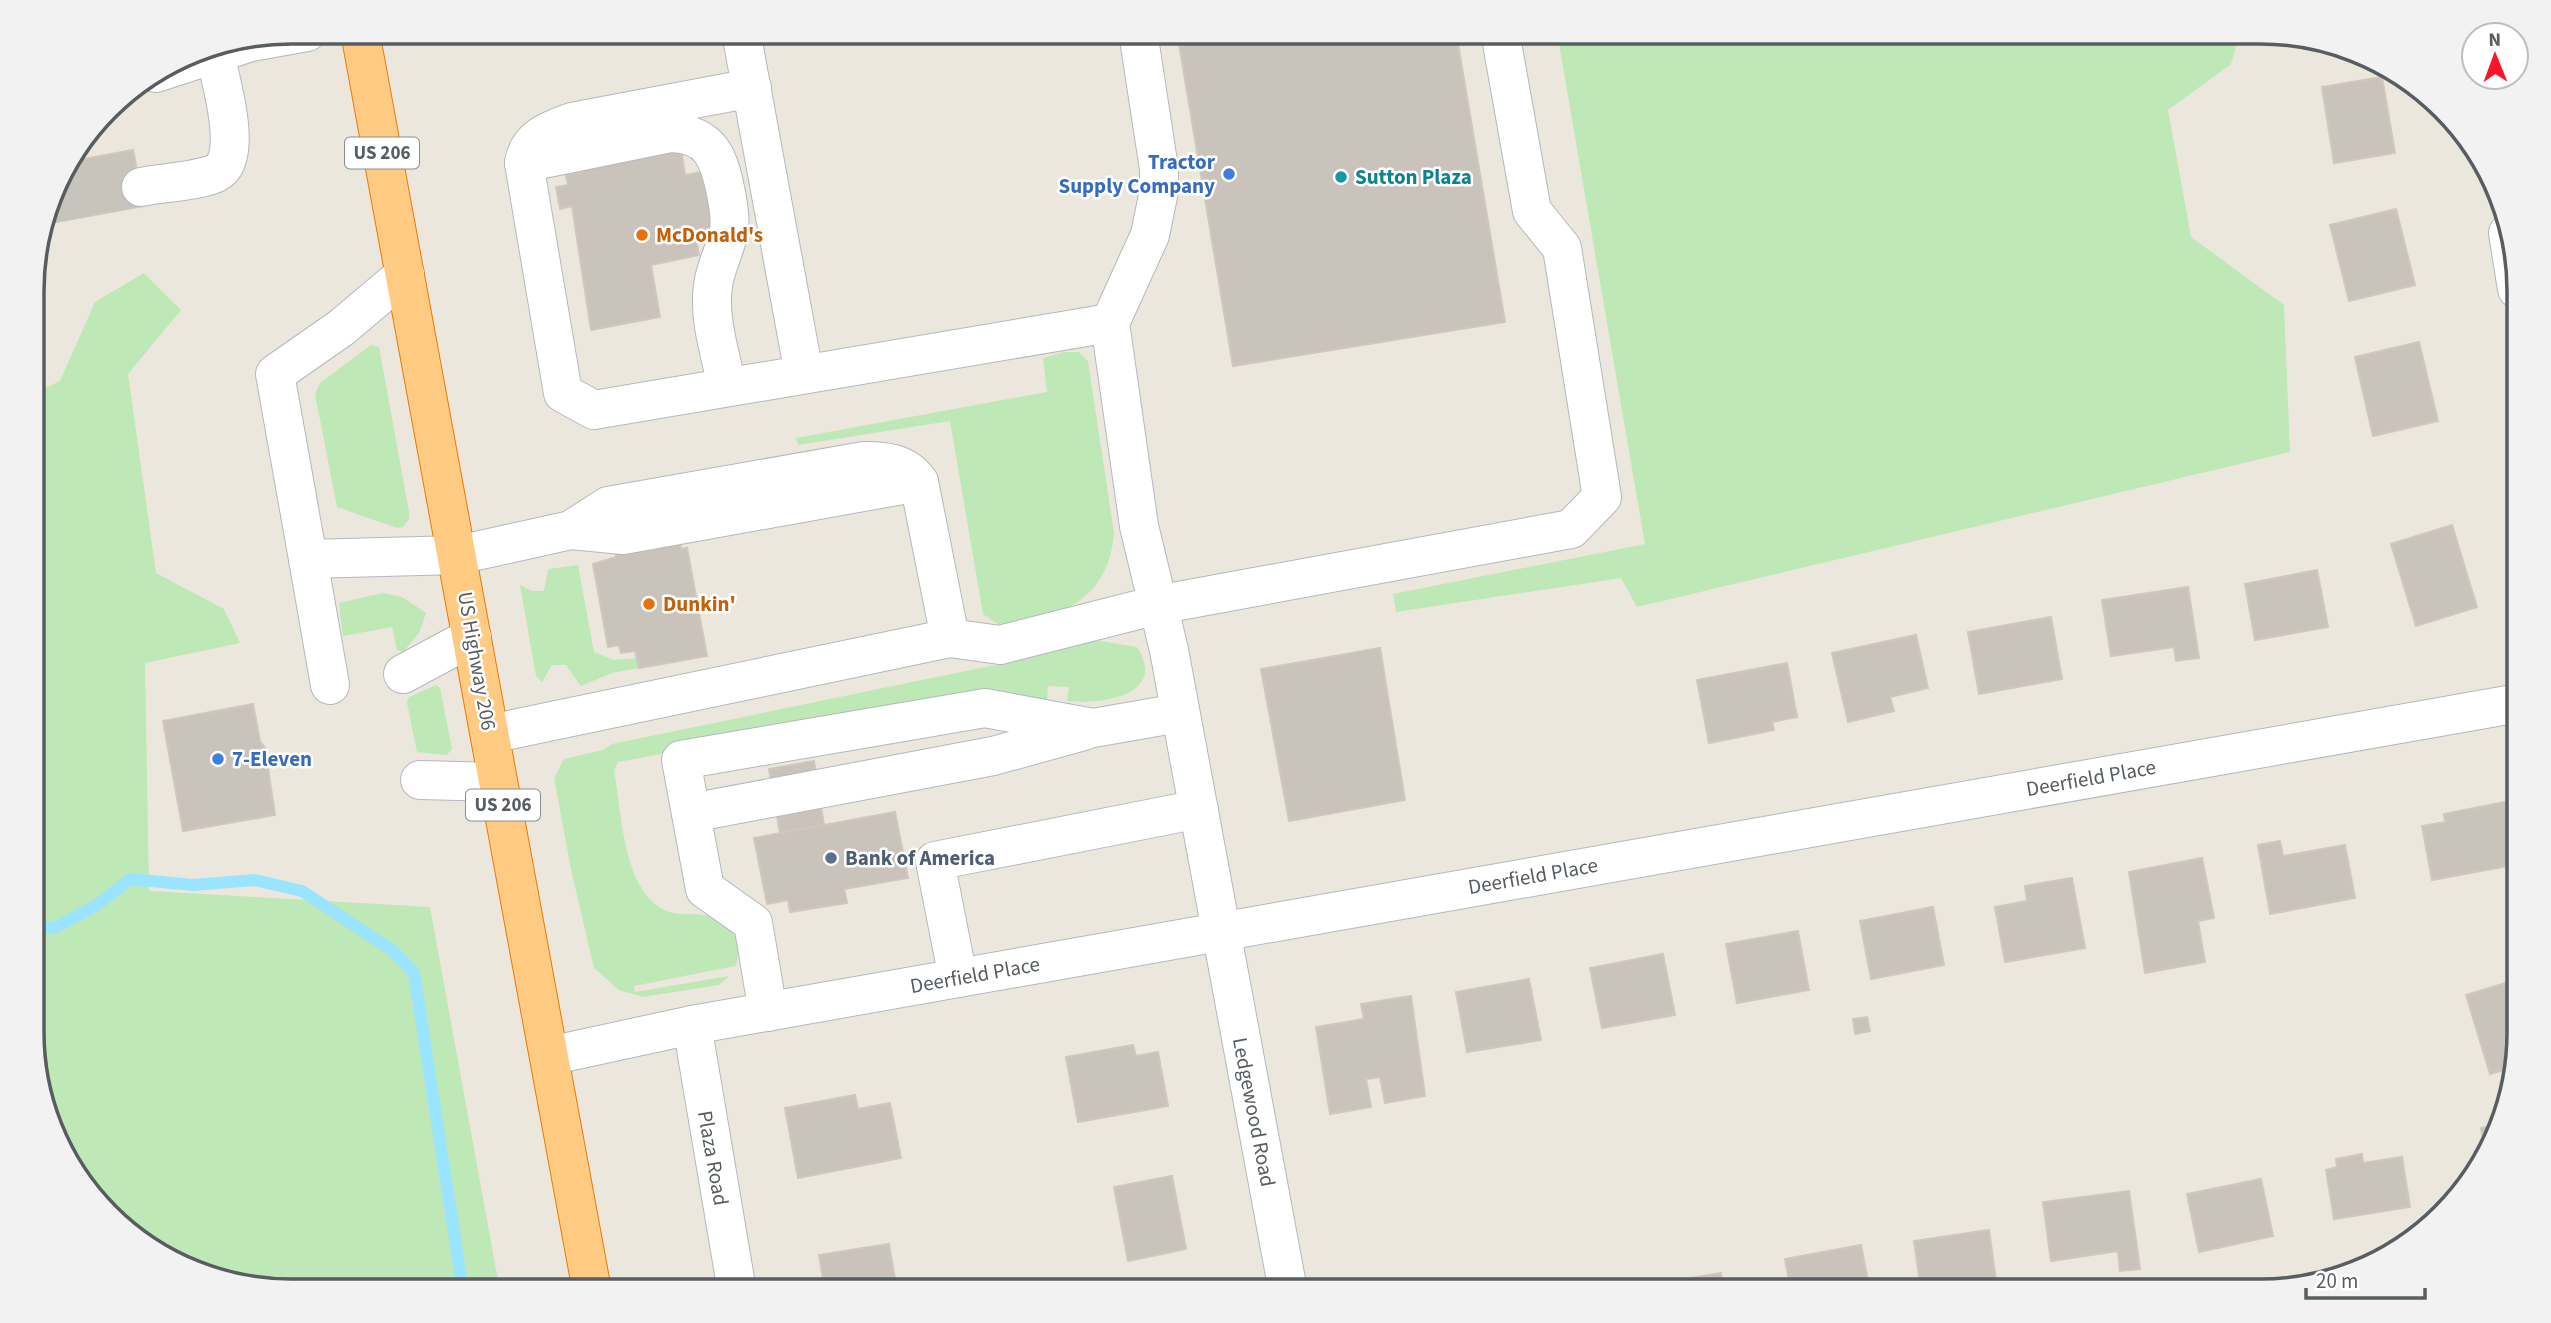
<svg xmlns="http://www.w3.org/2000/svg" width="2551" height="1323" font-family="'Source Sans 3',sans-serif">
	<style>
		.green { fill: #bee8b6 }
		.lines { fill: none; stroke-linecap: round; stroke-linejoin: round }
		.stream { stroke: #9be4ff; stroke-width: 12 }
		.building { fill: #c9c3bc; stroke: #d1c7bb; stroke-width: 2 }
		.minor-tunnel { stroke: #c7c4be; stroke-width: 38; stroke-dasharray: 38 19; stroke-linecap: butt }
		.minor-casing { stroke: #b4b8bd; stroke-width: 40 }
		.highway-casing { stroke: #ea7900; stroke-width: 40 }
		.minor { stroke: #fff; stroke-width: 38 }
		.highway { stroke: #ffca82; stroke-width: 38 }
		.shop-dot { fill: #3f7fe0; stroke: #fff; stroke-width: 2.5 }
		.culture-dot { fill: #0f9aa8; stroke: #fff; stroke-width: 2.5 }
		.food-dot { fill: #e8710a; stroke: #fff; stroke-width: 2.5 }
		.service-dot { fill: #5c6f8a; stroke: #fff; stroke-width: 2.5 }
		.labels { text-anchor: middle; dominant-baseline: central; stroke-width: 5; stroke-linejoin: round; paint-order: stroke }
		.shield { fill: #fff; stroke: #898e90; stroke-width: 2 }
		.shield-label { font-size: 19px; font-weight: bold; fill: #575d61 }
		.shop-label { font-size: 21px; font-weight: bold; fill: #366cbe; stroke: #fff; text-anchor: end }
		.culture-label { font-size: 21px; font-weight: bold; fill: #0d838f; stroke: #fff; text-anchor: start }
		.food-label { font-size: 21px; font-weight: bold; fill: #c56008; stroke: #fff; text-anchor: start }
		.street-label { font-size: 21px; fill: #575d61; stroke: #fff }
		.service-label { font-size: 21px; font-weight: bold; fill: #4e5e75; stroke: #fff; text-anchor: start }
		.rim { fill: none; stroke: #575d61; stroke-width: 3.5 }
	</style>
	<rect width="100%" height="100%" fill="#ece7dd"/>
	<g class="green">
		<polygon points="1557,32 2240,32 2231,64 2168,110 2191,237 2284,305 2290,452 1637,607 1621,578 1396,612 1393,594 1645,544"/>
		<polygon points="144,273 181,310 128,374 156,573 224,609 240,643 145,663 149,891 430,907 500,1291 291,1291 176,1265 75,1177 34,1066 32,394 60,381 95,302"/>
		<polygon points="371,345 379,347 409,512 409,519 403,527 397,528 337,507 315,394 320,383"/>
		<path d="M 1064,352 L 1079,352 L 1088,361 L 1114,533 C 1109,600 1059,620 999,625 L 983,614 L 950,421 L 798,445 L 796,438 L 1047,392 L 1043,358 Z"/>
		<polygon points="578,565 594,652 614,660 637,658 639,668 612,673 581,686 566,665 552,665 542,682 536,676 520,585 532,591 544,591 548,569"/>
		<polygon points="383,593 402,597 426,613 419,633 403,652 397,650 392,627 343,636 339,603"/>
		<path d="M 1093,640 L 1137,647 C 1169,696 1099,705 1067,701 L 1069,687 L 1048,686 L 1047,699 L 980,695 L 618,762 L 614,770 C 621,810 623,877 654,903 C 673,920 689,911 710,916 C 732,920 745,947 735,966 L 634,986 L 635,992 L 729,976 L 719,985 L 643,997 L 619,990 L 594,968 L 572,874 L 554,778 L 564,759 L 603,750 L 612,744 L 1034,657 Z"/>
		<polygon points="436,685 440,688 452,749 447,755 417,752 407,703 409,697"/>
	</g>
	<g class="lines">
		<polyline class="stream" points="33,927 54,928 97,905 130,879 193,885 255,880 302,891 392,950 414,973 463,1291"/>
	</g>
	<g class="building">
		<polygon points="1177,32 1456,32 1505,322 1233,366"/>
		<polygon points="2382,77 2395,153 2334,163 2322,87"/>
		<polygon points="681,149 685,175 707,171 718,234 696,237 699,255 651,265 660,317 591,330 572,206 560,209 556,187 568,185 566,175 584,172 581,153"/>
		<polygon points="133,150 144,206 45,224 58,177 72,159 78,158 79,160"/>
		<polygon points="2396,209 2415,285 2349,301 2330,225"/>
		<polygon points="2419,342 2438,421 2373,436 2355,357"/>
		<polygon points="2452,525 2477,607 2416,626 2391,544"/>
		<polygon points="645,540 647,550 680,544 681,549 687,548 707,656 639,668 635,651 621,653 619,645 608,647 593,564 616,557 614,545"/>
		<polygon points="2317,570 2328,627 2255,640 2245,584"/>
		<polygon points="2188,587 2199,658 2176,661 2174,647 2111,656 2102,600"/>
		<polygon points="2051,617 2062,679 1979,694 1968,632"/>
		<polygon points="1916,635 1928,688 1890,697 1894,711 1848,722 1832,653"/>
		<polygon points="1380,648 1405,800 1289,821 1261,669"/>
		<polygon points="1787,663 1797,717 1772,722 1774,730 1709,743 1697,680"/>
		<polygon points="253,704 260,741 265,748 275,815 183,831 163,721"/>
		<polygon points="814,761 824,825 780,833 769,769"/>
		<polygon points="2510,801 2519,864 2432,880 2422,826 2445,822 2444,814"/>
		<polygon points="895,812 908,878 844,889 847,903 790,912 788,900 767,904 754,838"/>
		<polygon points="2280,841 2283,856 2345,845 2355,898 2270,914 2258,845"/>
		<polygon points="2202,858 2214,918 2198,921 2205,962 2145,973 2129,872"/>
		<polygon points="2072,878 2085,948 2005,962 1995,907 2027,901 2025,886"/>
		<polygon points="1933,907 1944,965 1871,979 1860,921"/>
		<polygon points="1798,931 1809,990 1737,1003 1726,944"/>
		<polygon points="1663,954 1675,1015 1602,1028 1590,968"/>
		<polygon points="1529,979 1541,1040 1467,1052 1456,992"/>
		<polygon points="2519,979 2519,1033 2511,1068 2490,1074 2466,995"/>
		<polygon points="1411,996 1425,1096 1385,1103 1380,1077 1366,1079 1371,1107 1330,1114 1316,1027 1364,1019 1361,1004"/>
		<polygon points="1867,1017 1870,1031 1855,1034 1853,1019"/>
		<polygon points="1133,1045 1136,1056 1158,1052 1168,1106 1078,1122 1066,1057"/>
		<polygon points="855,1095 858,1109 890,1103 901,1158 798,1178 785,1108"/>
		<polygon points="2498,1125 2493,1147 2486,1157 2481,1128"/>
		<polygon points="2362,1154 2363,1163 2402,1157 2410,1207 2334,1219 2326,1170 2337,1167 2336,1159"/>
		<polygon points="1172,1176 1186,1249 1128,1261 1114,1187"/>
		<polygon points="2261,1179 2273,1236 2199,1252 2187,1194"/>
		<polygon points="2129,1191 2140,1269 2120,1271 2118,1251 2051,1261 2043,1202"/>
		<polygon points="1989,1230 1996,1280 1921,1290 1914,1241"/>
		<polygon points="889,1244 897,1291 825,1291 819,1255"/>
		<polygon points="1861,1245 1870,1291 1791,1291 1785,1259"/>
		<polygon points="1721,1273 1724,1291 1650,1291 1649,1285"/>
	</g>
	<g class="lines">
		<polyline class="minor-tunnel" points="51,204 141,187"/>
		<defs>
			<g id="minor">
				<polyline points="741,32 804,374"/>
				<polyline points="1138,32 1159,169 1159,191 1150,235 1110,323 1139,526 1169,650 1288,1291"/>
				<polyline points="156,73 251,42 307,32"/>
				<path d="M 752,88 L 572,122 C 550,130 528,137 524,163 L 563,393 L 594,410 L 1110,323"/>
				<path d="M 524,163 L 671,133 C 711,134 719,158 726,193 C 728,204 731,218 729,230 C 726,249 715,267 713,286 C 708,318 721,356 727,387"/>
				<path d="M 141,187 C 164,182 195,182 216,173 C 245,159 220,79 215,54"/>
				<polyline points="2508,233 2517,289"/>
				<path d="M 405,274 L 341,328 L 275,374 L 308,559 L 458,555 L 571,530 L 608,506 L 864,461 C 886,461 906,463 919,482 L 950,638 L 490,734"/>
				<polyline points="571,530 623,535 919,482"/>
				<polyline points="308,559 330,685"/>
				<polyline points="950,638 1000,645 1157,605 1571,529 1602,497 1562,248 1532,211 1500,32"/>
				<polyline points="403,674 472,637"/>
				<polyline points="420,780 498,782"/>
				<polyline points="691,813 993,756 1084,731"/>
				<polyline points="958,978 935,861 1199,809"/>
				<polyline points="768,1012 753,923 705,889 681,760 985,708 1093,728 1179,713"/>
				<polyline points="692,1025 737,1291"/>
				<polyline points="549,1056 692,1025 2519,703"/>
			</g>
			<polyline id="highway" points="360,32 592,1291"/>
		</defs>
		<use href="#minor" class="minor-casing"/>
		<use href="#highway" class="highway-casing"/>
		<use href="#minor" class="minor"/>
		<use href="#highway" class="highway"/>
	</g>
	<g class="shop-dot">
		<circle cx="1229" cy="174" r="7"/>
		<circle cx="218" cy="759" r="7"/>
	</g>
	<circle class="culture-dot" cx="1341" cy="177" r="7"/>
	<g class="food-dot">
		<circle cx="642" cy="235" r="7"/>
		<circle cx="649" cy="604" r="7"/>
	</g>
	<circle class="service-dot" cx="831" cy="858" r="7"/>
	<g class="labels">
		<g class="shield">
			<rect x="345" y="137.5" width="74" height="31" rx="5"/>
			<rect x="466" y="789.5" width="74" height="31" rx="5"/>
		</g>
		<g class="shield-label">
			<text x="382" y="153">US 206</text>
			<text x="503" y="805">US 206</text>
		</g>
		<g class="shop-label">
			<text x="1215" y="162">Tractor<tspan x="1215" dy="24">Supply Company</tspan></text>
			<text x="232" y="759" text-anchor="start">7-Eleven</text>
		</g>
		<g class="culture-label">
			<text x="1355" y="177">Sutton Plaza</text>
		</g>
		<g class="food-label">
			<text x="656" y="235">McDonald's</text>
			<text x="663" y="604">Dunkin'</text>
		</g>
		<g class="street-label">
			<text transform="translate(477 661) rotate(80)">US Highway 206</text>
			<text transform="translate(2091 778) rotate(-10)">Deerfield Place</text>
			<text transform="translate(1533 876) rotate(-10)">Deerfield Place</text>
			<text transform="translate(975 975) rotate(-10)">Deerfield Place</text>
			<text transform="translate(1254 1112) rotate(79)">Ledgewood Road</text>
			<text transform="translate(713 1158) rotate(80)">Plaza Road</text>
		</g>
		<g class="service-label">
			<text x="845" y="858">Bank of America</text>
		</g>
	</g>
	<path d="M0 0H2551V1323H0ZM291 44H2260A247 247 0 0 1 2507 291V1032A247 247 0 0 1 2260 1279H291A247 247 0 0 1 44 1032V291A247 247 0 0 1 291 44Z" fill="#f2f2f2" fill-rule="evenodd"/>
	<path class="rim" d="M291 44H2260A247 247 0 0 1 2507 291V1032A247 247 0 0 1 2260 1279H291A247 247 0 0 1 44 1032V291A247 247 0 0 1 291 44Z"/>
	<g transform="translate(2495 56) rotate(359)"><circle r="33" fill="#ffffff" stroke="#bcbec0" stroke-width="2"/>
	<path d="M0-5L12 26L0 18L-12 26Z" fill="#fb1429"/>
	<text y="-10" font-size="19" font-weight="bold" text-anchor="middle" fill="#575d61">N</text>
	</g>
	<path d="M2306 1288v10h119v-10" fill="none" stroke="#575d61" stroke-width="3.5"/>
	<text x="2316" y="1288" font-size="21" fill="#575d61" stroke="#ffffff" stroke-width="5" paint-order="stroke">20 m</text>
</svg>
